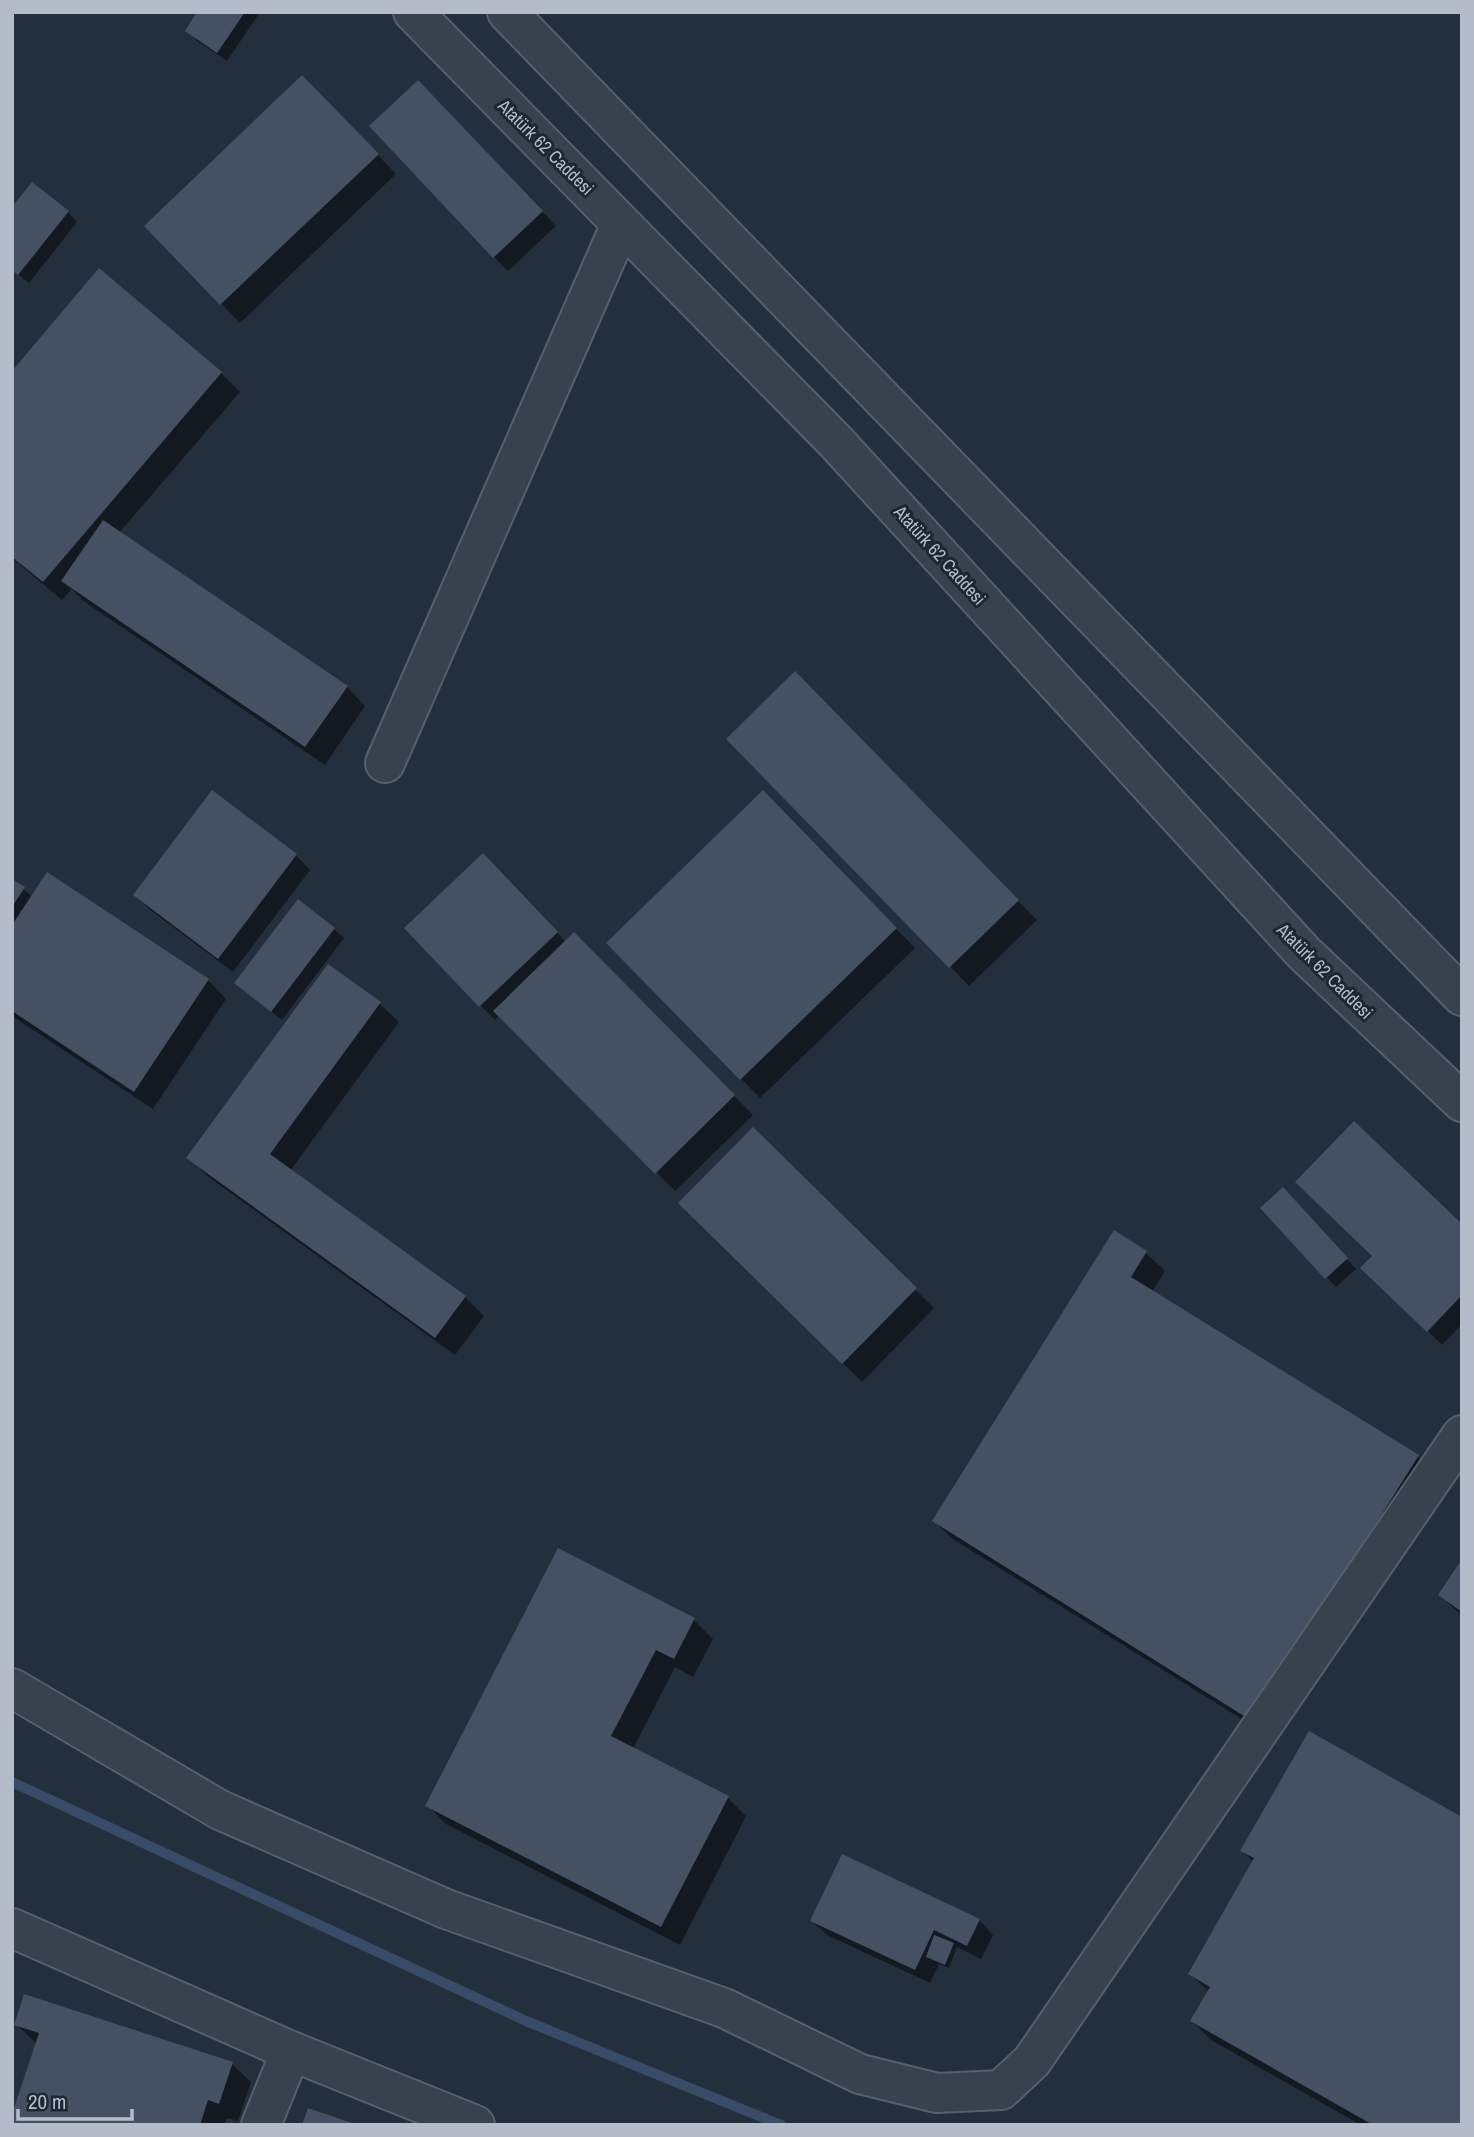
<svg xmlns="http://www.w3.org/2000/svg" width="1474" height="2137" font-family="'Archivo Narrow',sans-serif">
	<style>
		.shadow { fill: #0007 }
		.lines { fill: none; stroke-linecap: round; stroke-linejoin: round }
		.stream { stroke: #394c67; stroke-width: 10 }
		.building { fill: #455162 }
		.minor-casing { stroke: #565f6c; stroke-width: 42 }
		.minor { stroke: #38414e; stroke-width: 38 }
		.labels { text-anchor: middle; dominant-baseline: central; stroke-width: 6; stroke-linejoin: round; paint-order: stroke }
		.street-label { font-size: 18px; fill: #b4bcc9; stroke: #1d2633 }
	</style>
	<rect width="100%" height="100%" fill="#242f3e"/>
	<g class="shadow">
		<polygon points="199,12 260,12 227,61 196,40 187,30"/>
		<polygon points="321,96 396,174 240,323 147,226"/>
		<polygon points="433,96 556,226 508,271 494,257"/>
		<polygon points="12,210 68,212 77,222 29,283 12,270"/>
		<polygon points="12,373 221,373 240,392 119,533 347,687 365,706 325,765 82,600 72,589 62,600 12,558"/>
		<polygon points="795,674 1037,920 969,986 728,739"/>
		<polygon points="763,793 915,948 760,1098 608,943"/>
		<polygon points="296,855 310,870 233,972 149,909 135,895"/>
		<polygon points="497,870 566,942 574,934 753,1115 675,1191 500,1015 495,1020 480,1005"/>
		<polygon points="12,881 33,897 208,980 226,999 153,1109 12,1016"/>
		<polygon points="334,929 344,938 282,1020 236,983"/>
		<polygon points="328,966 380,1004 399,1022 290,1171 465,1297 484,1316 455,1355 207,1176 189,1157"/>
		<polygon points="753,1130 934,1308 862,1382 681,1203"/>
		<polygon points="1292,1199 1356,1269 1336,1287 1262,1208"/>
		<polygon points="1462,1227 1462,1324 1442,1345 1377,1282"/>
		<polygon points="1146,1253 1165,1271 1152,1292 1418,1457 1437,1476 1272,1738 953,1539 934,1521"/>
		<polygon points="1462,1563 1462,1616 1440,1595"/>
		<polygon points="694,1620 713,1639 693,1677 675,1667 633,1749 728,1798 746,1816 680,1945 446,1824 427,1805"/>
		<polygon points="1462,1819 1462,2125 1361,2125 1211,2040 1192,2021 1209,1992 1190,1974 1254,1862 1242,1851"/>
		<polygon points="979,1920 993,1935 981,1959 957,1947 949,1968 939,1964 930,1983 827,1935 812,1921"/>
		<polygon points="16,2024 232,2064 251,2082 238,2121 227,2118 224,2125 12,2125 37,2044"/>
	</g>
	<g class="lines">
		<polyline class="stream" points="12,1782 526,2021 781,2125"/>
	</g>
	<g class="building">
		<polygon points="197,12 245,12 217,53 185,31"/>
		<polygon points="302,75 379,154 220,305 144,226"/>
		<polygon points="418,80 543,211 493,258 369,126"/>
		<polygon points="32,182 69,211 18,275 12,270 12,207"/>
		<polygon points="99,268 222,372 43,582 12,557 12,371"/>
		<polygon points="103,520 348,686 305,747 61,581"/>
		<polygon points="795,671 1019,900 949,968 726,739"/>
		<polygon points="212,790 297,854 218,959 133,895"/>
		<polygon points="763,790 897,928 740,1080 606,943"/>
		<polygon points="483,853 558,932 479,1007 404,928"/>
		<polygon points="47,872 209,979 134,1092 12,1011 12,925"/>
		<polygon points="12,879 25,887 12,907"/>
		<polygon points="298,899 335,928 271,1012 234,983"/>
		<polygon points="574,932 735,1095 655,1174 493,1011"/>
		<polygon points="328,964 381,1002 270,1154 466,1296 435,1338 186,1158"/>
		<polygon points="1354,1121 1462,1224 1462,1295 1427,1332 1360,1268 1372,1256 1295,1182"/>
		<polygon points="753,1127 917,1288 842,1364 678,1203"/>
		<polygon points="1283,1187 1348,1258 1325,1279 1260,1208"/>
		<polygon points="1114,1230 1147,1251 1131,1277 1419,1455 1252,1721 932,1521"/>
		<polygon points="558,1548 695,1618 674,1659 656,1650 611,1736 729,1796 661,1927 425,1806"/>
		<polygon points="1462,1559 1462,1612 1438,1595"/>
		<polygon points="1309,1731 1462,1817 1462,2125 1373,2125 1190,2021 1210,1987 1188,1974 1254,1858 1240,1851"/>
		<polygon points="842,1854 980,1919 967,1946 934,1930 915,1970 810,1921"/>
		<polygon points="934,1935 954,1943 945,1965 926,1957"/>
		<polygon points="24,1994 233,2062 219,2104 208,2100 200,2125 12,2125 12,2114 39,2033 14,2025"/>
		<polygon points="308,2108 355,2124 354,2125 302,2125"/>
	</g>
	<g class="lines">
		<defs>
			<g id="minor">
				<polyline points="413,12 836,442 1304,953 1462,1102"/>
				<polyline points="507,12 1462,996"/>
				<polyline points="385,763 621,224"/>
				<polyline points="12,1688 220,1810 446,1909 724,2008 860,2074 937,2093 1001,2090 1032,2061 1462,1435"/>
				<polyline points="12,1928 291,2051 475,2125"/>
				<polyline points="261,2125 291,2051"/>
			</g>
		</defs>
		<use href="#minor" class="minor-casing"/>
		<use href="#minor" class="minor"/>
	</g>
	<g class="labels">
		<g class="street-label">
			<text transform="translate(546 147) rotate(45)">Atatürk 62 Caddesi</text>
			<text transform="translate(940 555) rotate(48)">Atatürk 62 Caddesi</text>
			<text transform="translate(1325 971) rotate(45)">Atatürk 62 Caddesi</text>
		</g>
	</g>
	<rect width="1474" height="2137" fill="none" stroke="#b4bcc9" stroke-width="28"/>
	<path d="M18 2109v10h114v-10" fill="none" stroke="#b4bcc9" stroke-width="3.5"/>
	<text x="28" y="2109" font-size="21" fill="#b4bcc9" stroke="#1d2633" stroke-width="5" paint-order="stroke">20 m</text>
</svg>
